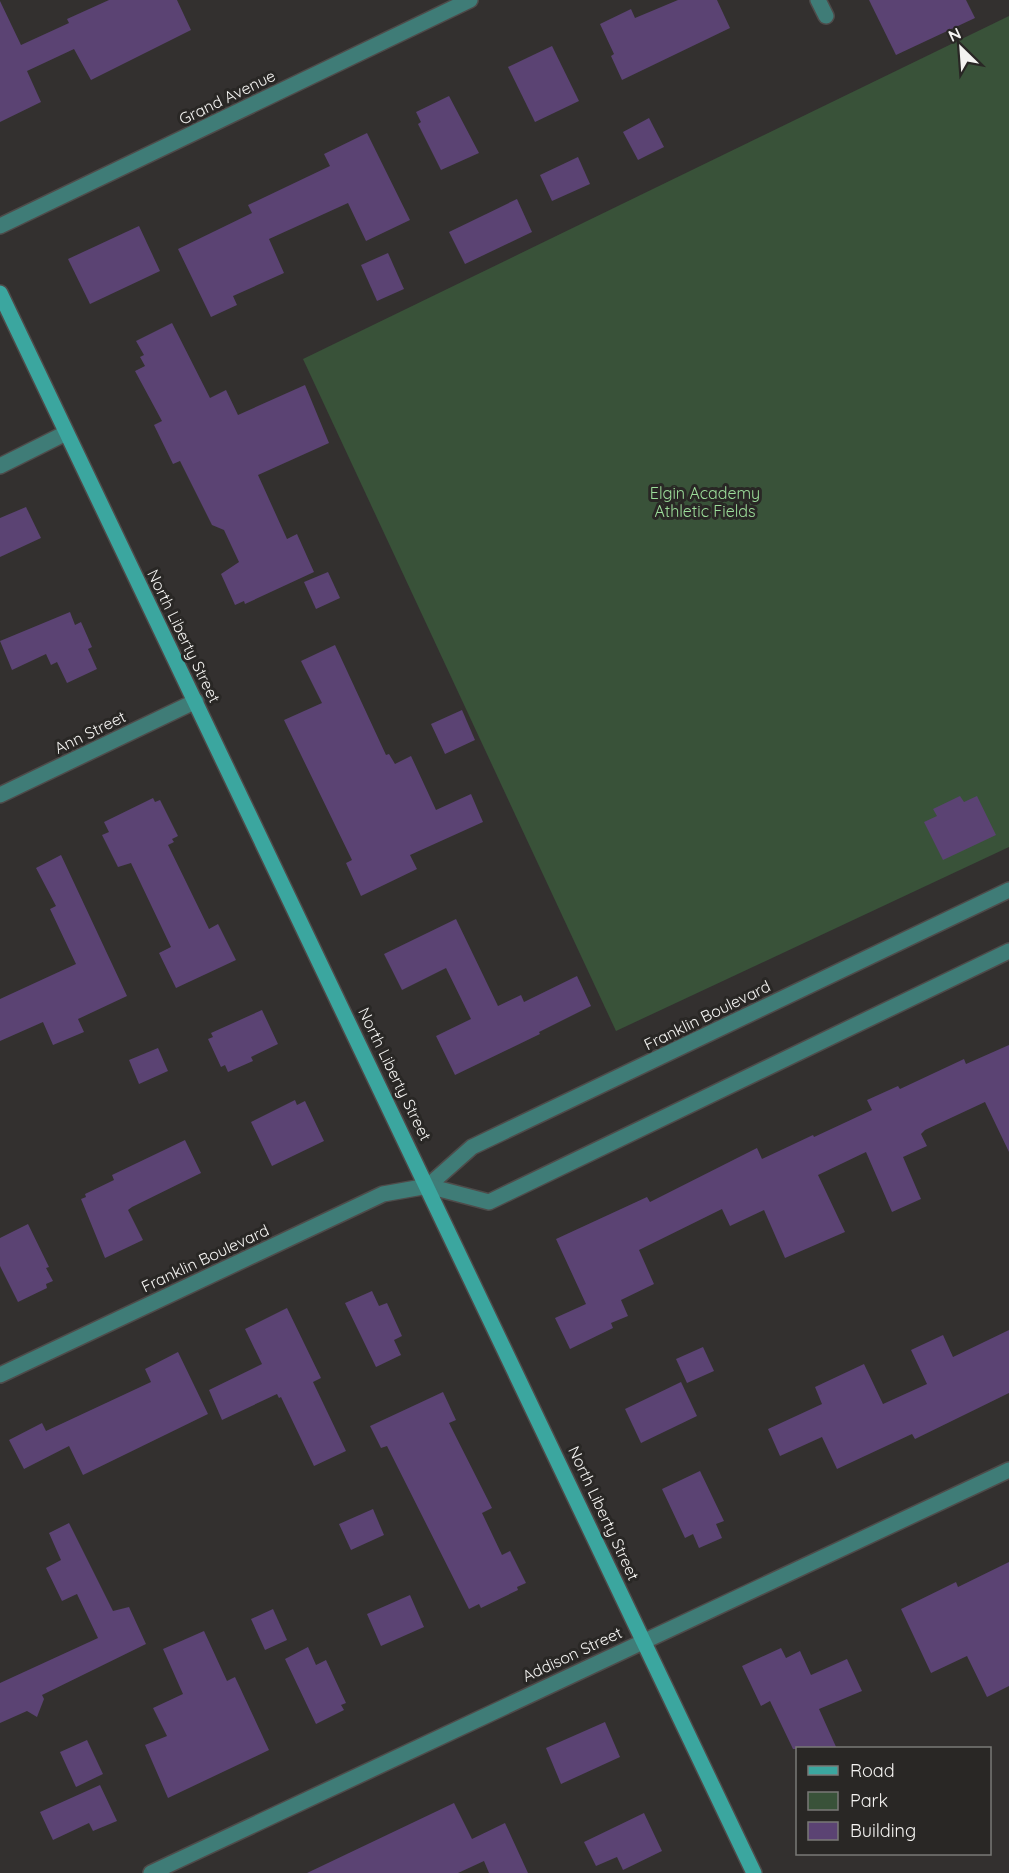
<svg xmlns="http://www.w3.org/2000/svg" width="1009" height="1873" font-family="Quicksand,sans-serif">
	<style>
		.green { fill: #395239 }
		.building { fill: #5b4373 }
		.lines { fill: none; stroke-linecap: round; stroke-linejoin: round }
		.street-casing { stroke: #4e4b4a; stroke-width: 18 }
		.secondary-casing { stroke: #4e4b4a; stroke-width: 18 }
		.street { stroke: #3f7c77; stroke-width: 15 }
		.secondary { stroke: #3ba69f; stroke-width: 15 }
		.labels { text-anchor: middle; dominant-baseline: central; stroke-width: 6; stroke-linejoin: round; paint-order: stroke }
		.street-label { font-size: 16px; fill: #f4f3f1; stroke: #292725 }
		.park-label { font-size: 16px; fill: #9cdd9a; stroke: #292725 }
	</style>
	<rect width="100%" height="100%" fill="#33302f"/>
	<polygon class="green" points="1009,16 1009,847 616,1031 303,359"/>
	<g class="building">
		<polygon points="109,0 177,0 191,30 91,80 74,49 27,71 41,102 0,122 0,1 21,45 69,23 67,19"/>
		<polygon points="678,0 717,0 730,28 622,80 611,56 614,54 600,24 631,9 635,18"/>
		<polygon points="869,0 966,0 975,18 896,55"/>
		<polygon points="552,46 579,101 535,122 508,67"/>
		<polygon points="449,96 479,153 441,170 418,124 421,122 416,112"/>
		<polygon points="649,118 664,147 638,160 623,132"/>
		<polygon points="367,133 410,220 366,241 348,203 269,239 284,273 233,296 237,305 211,317 178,249 252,213 248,205 330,166 324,154"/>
		<polygon points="578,157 590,184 552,201 540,175"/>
		<polygon points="517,199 532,232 465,264 449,232"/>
		<polygon points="139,226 160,271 90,304 68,259"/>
		<polygon points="388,253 404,289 377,301 361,265"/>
		<polygon points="172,323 210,398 226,390 238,415 305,385 329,443 258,475 287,539 297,534 314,572 245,604 244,601 235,605 221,574 239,562 224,530 212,525 180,461 173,464 154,425 162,421 135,371 145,366 140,357 144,355 136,341"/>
		<polygon points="26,507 41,538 0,557 0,518"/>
		<polygon points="328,572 340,598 316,609 304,582"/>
		<polygon points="70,612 75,625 81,622 92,647 88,649 97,669 67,683 57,662 51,665 46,654 12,670 0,641"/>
		<polygon points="335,645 386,755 389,754 395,764 411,756 436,810 471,794 483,822 410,855 417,869 361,896 346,863 352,860 284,720 322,703 301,661"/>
		<polygon points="462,710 475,740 445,754 431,724"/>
		<polygon points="960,796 964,802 977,796 996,835 943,860 924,822 937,816 933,809"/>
		<polygon points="153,798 155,802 160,800 178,836 172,839 174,842 168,845 209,929 218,924 236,960 176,988 159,953 171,947 131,863 118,867 102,835 109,832 104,822"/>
		<polygon points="61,855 127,996 78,1019 84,1032 53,1045 43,1022 0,1041 0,999 76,964 50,909 56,906 36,868"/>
		<polygon points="456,919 498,1006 521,995 524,1002 577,976 591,1006 539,1032 540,1034 455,1075 436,1036 471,1019 446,968 402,990 384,954"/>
		<polygon points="262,1010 278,1044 251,1057 253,1061 228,1072 225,1065 221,1067 208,1039 213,1037 211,1033"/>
		<polygon points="1009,1045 1009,1152 985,1102 925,1130 921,1134 927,1146 903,1157 921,1199 892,1212 866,1152 818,1175 845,1232 785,1258 764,1210 730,1226 722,1209 639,1250 654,1284 621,1300 628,1316 611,1323 613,1328 570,1349 555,1318 586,1304 556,1239 647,1197 650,1202 757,1148 762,1159 813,1135 814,1137 872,1110 867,1100 898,1086 900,1089 964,1059 966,1064"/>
		<polygon points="158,1048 168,1071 139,1084 129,1060"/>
		<polygon points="295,1100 297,1105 305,1101 324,1141 272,1166 251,1122"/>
		<polygon points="185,1140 201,1173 132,1207 128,1210 143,1240 105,1258 81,1199 86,1197 85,1194 114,1180 112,1175"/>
		<polygon points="28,1224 49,1267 46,1268 53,1281 46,1284 47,1288 18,1302 0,1266 0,1238"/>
		<polygon points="372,1291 379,1306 387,1303 402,1336 394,1340 401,1355 376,1367 345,1303"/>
		<polygon points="287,1308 321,1378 313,1382 346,1451 314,1466 281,1397 279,1398 277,1394 222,1420 209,1390 262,1364 245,1329"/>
		<polygon points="1009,1330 1009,1393 915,1439 912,1434 837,1469 822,1437 780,1456 768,1429 822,1404 815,1387 864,1364 883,1404 927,1384 911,1350 943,1335 953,1357"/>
		<polygon points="703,1347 714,1371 687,1383 676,1359"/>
		<polygon points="178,1352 208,1414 83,1475 69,1446 24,1469 9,1440 42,1423 46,1431 151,1382 145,1369"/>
		<polygon points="681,1382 697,1416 641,1443 625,1409"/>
		<polygon points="443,1392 456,1420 449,1423 492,1508 482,1513 502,1555 510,1551 526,1583 517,1587 518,1590 481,1608 479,1604 469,1609 387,1446 381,1448 370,1426"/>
		<polygon points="700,1471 724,1521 716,1524 722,1538 699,1548 693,1534 685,1538 662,1489"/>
		<polygon points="373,1509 384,1535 351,1550 339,1524"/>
		<polygon points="69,1523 113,1611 129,1607 146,1644 42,1695 44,1699 37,1717 27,1711 0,1723 0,1683 98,1638 77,1594 62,1601 46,1568 61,1560 49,1533"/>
		<polygon points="1009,1562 1009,1686 987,1697 967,1656 931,1673 901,1609 956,1582 958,1587"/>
		<polygon points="410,1595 424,1627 381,1646 367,1614"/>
		<polygon points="273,1609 287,1640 265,1650 251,1619"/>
		<polygon points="204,1631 227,1681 235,1677 269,1750 168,1798 145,1745 167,1736 153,1708 183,1694 163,1649"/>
		<polygon points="308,1647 316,1665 326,1660 346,1703 341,1705 344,1710 316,1724 285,1659"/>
		<polygon points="781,1648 786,1658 800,1651 811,1675 847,1659 862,1691 819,1709 837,1749 793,1749 770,1701 761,1706 742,1666"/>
		<polygon points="605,1722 620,1757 561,1784 546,1748"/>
		<polygon points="87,1740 103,1774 76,1787 60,1752"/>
		<polygon points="100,1785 117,1821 93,1831 89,1823 53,1840 40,1812"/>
		<polygon points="454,1803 472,1839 505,1823 528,1873 489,1873 484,1861 458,1873 307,1873"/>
		<polygon points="644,1813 662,1851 623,1870 617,1857 596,1866 584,1842"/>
	</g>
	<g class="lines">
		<defs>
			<g id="street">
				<polyline points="818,0 826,16"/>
				<polyline points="0,226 470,0"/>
				<polyline points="0,466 66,433"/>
				<polyline points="0,795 196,701"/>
				<polyline points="428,1186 472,1147 1009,890"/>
				<polyline points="0,1375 383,1194 428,1186 489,1202 1009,951"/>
				<polyline points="151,1873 1009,1470"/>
			</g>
			<polyline id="secondary" points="0,293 754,1873"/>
		</defs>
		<use href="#street" class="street-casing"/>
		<use href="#secondary" class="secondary-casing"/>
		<use href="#street" class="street"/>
		<use href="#secondary" class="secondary"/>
	</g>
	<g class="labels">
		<g class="street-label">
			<text transform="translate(227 97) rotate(-26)">Grand Avenue</text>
			<text transform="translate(184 636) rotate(64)">North Liberty Street</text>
			<text transform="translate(90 732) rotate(-26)">Ann Street</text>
			<text transform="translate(707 1015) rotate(-26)">Franklin Boulevard</text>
			<text transform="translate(395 1074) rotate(64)">North Liberty Street</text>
			<text transform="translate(205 1258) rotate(-25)">Franklin Boulevard</text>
			<text transform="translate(604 1513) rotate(65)">North Liberty Street</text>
			<text transform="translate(572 1654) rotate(-25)">Addison Street</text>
		</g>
		<g class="park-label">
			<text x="705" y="493">Elgin Academy<tspan x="705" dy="18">Athletic Fields</tspan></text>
		</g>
	</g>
	<rect x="796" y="1747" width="195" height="108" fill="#292725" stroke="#7a7977" stroke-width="1.5"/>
	<rect x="808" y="1766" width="30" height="9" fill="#3ba69f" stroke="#7a7977" stroke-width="1.5"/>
	<text x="850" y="1777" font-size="18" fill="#f4f3f1">Road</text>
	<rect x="808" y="1792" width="30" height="18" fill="#395239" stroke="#7a7977" stroke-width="1.5"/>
	<text x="850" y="1807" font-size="18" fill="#f4f3f1">Park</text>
	<rect x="808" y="1822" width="30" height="18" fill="#5b4373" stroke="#7a7977" stroke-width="1.5"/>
	<text x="850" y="1837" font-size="18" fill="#f4f3f1">Building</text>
	<g transform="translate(961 48) rotate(335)" stroke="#292725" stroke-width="4.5" paint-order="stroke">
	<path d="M0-4.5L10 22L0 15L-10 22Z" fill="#f4f3f1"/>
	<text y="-9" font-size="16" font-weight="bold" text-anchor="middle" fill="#f4f3f1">N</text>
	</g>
</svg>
